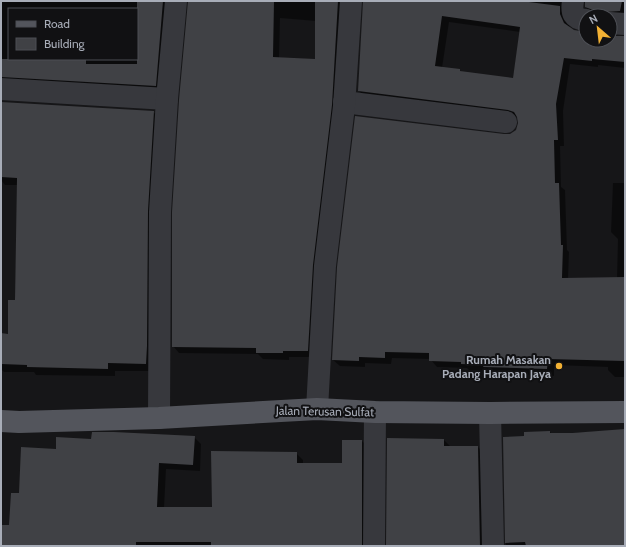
<svg xmlns="http://www.w3.org/2000/svg" width="626" height="547" font-family="Cabin,sans-serif">
	<style>
		.shadow { fill: #0007; fill-rule: evenodd }
		.building { fill: #404145; fill-rule: evenodd }
		.lines { fill: none; stroke-linecap: round; stroke-linejoin: round }
		.minor { stroke: #37383d; stroke-width: 22 }
		.primary { stroke: #53555c; stroke-width: 22 }
		.poi-dot { fill: #f2b134; stroke: #111113; stroke-width: 1.5 }
		.labels { text-anchor: middle; dominant-baseline: central; stroke-width: 4; stroke-linejoin: round; paint-order: stroke }
		.poi-label { font-size: 12px; font-weight: bold; fill: #a8adb8; stroke: #111113; text-anchor: end }
		.street-label { font-size: 12px; fill: #a8adb8; stroke: #111113 }
	</style>
	<rect width="100%" height="100%" fill="#161618"/>
	<g class="shadow">
		<path d="M 1,1 L 172,1 L 162,92 L 1,85 ZM 9,9 L 137,9 L 137,59 L 9,59 Z"/>
		<path d="M 189,1 L 347,1 L 314,357 L 289,357 L 289,360 L 263,359 L 258,354 L 179,353 L 173,346 ZM 280,18 L 316,21 L 316,60 L 279,58 Z"/>
		<path d="M 364,1 L 569,1 L 567,21 L 571,30 L 586,33 L 586,40 L 610,40 L 610,37 L 625,37 L 625,68 L 598,65 L 598,67 L 570,64 L 563,111 L 564,146 L 560,146 L 561,187 L 565,190 L 567,250 L 569,252 L 568,279 L 617,278 L 618,239 L 611,232 L 613,183 L 625,183 L 625,377 L 615,377 L 608,370 L 608,367 L 554,365 L 554,376 L 491,373 L 488,371 L 469,370 L 467,368 L 437,367 L 430,359 L 392,358 L 391,364 L 365,363 L 365,367 L 340,366 L 333,360 L 504,135 L 511,135 L 517,130 L 519,123 L 518,117 L 515,116 L 365,97 L 359,91 ZM 449,22 L 520,32 L 513,79 L 462,72 L 459,70 L 442,68 Z"/>
		<polygon points="586,1 625,1 625,17 599,16 593,14 586,7"/>
		<polygon points="1,103 153,112 161,119 153,371 115,371 115,376 36,375 34,372 4,372 1,369 1,334 9,335 15,301 18,185 5,185 1,180"/>
		<polygon points="625,430 625,546 506,546 504,438 526,437 550,432 552,434"/>
		<polygon points="194,437 201,444 200,471 166,469 164,508 213,508 296,453 303,460 303,464 343,464 362,441 369,448 368,546 1,546 1,526 10,526 57,450 92,440"/>
		<polygon points="444,440 451,447 478,447 485,454 487,546 388,546"/>
	</g>
	<g class="building">
		<polygon points="137,1 163,1 156,86 1,77 1,59 86,59 86,64 137,64"/>
		<polygon points="188,1 274,1 273,57 315,59 315,1 338,1 332,105 313,265 308,351 283,351 283,353 256,353 256,348 172,347 172,212 179,100"/>
		<path d="M 363,1 L 521,1 L 560,6 L 560,14 L 564,23 L 574,30 L 586,32 L 586,40 L 610,40 L 610,36 L 625,36 L 625,62 L 592,59 L 592,61 L 564,58 L 556,104 L 558,140 L 554,140 L 555,183 L 559,183 L 561,245 L 563,245 L 562,278 L 625,277 L 625,361 L 548,359 L 547,369 L 483,367 L 484,365 L 461,364 L 461,362 L 429,361 L 429,353 L 385,352 L 385,358 L 359,357 L 359,361 L 332,360 L 337,267 L 355,116 L 504,134 L 510,134 L 516,130 L 518,123 L 517,117 L 514,112 L 508,110 L 358,91 ZM 442,16 L 520,27 L 513,78 L 460,71 L 460,69 L 435,66 Z"/>
		<polygon points="585,1 622,1 620,11 605,12 600,16 598,16 593,10 585,7"/>
		<polygon points="1,102 154,111 148,211 147,346 146,364 108,363 108,369 27,367 27,365 1,364 1,333 8,334 8,300 15,300 17,178 1,177"/>
		<polygon points="625,429 625,546 526,546 525,542 505,543 503,437 524,436 524,432 550,431 550,433 572,433"/>
		<polygon points="92,432 114,432 195,436 193,465 159,463 157,507 212,507 211,451 297,452 297,463 342,463 342,440 362,440 362,546 211,546 211,542 136,542 136,546 1,546 1,525 9,525 11,493 19,493 21,447 56,449 56,437 91,439"/>
		<polygon points="387,438 444,439 444,446 478,446 480,546 386,546"/>
	</g>
	<g class="lines">
		<g class="minor">
			<path d="M 573,1 C 571,13 573,19 586,20"/>
			<polyline points="610,23 625,24"/>
			<polyline points="1,89 167,99"/>
			<polyline points="344,102 506,122"/>
			<polyline points="317,409 325,266 344,106 351,1"/>
			<polyline points="490,413 493,546"/>
			<polyline points="159,418 160,212 167,99 176,1"/>
			<polyline points="374,546 375,412"/>
		</g>
		<polyline class="primary" points="1,421 19,422 159,418 317,409 375,412 490,413 625,412"/>
	</g>
	<circle class="poi-dot" cx="559" cy="366" r="4"/>
	<g class="labels">
		<g class="poi-label">
			<text x="551" y="359">Rumah Masakan<tspan x="551" dy="14">Padang Harapan Jaya</tspan></text>
		</g>
		<g class="street-label">
			<text transform="translate(325 411) rotate(1)">Jalan Terusan Sulfat</text>
		</g>
	</g>
	<rect width="626" height="547" fill="none" stroke="#a8adb8" stroke-width="4"/>
	<rect x="8" y="8" width="130" height="52" fill="#111113" stroke="#4d4f55"/>
	<rect x="16" y="21" width="20" height="6" fill="#53555c" stroke="#4d4f55"/>
	<text x="44" y="28" font-size="12" fill="#a8adb8">Road</text>
	<rect x="16" y="38" width="20" height="12" fill="#404145" stroke="#4d4f55"/>
	<text x="44" y="48" font-size="12" fill="#a8adb8">Building</text>
	<g transform="translate(598 28) rotate(332)"><circle r="19" fill="#111113" stroke="#4d4f55"/>
	<path d="M0-3L7 15L0 10L-7 15Z" fill="#f2b134"/>
	<text y="-6" font-size="11" font-weight="bold" text-anchor="middle" fill="#a8adb8">N</text>
	</g>
</svg>
